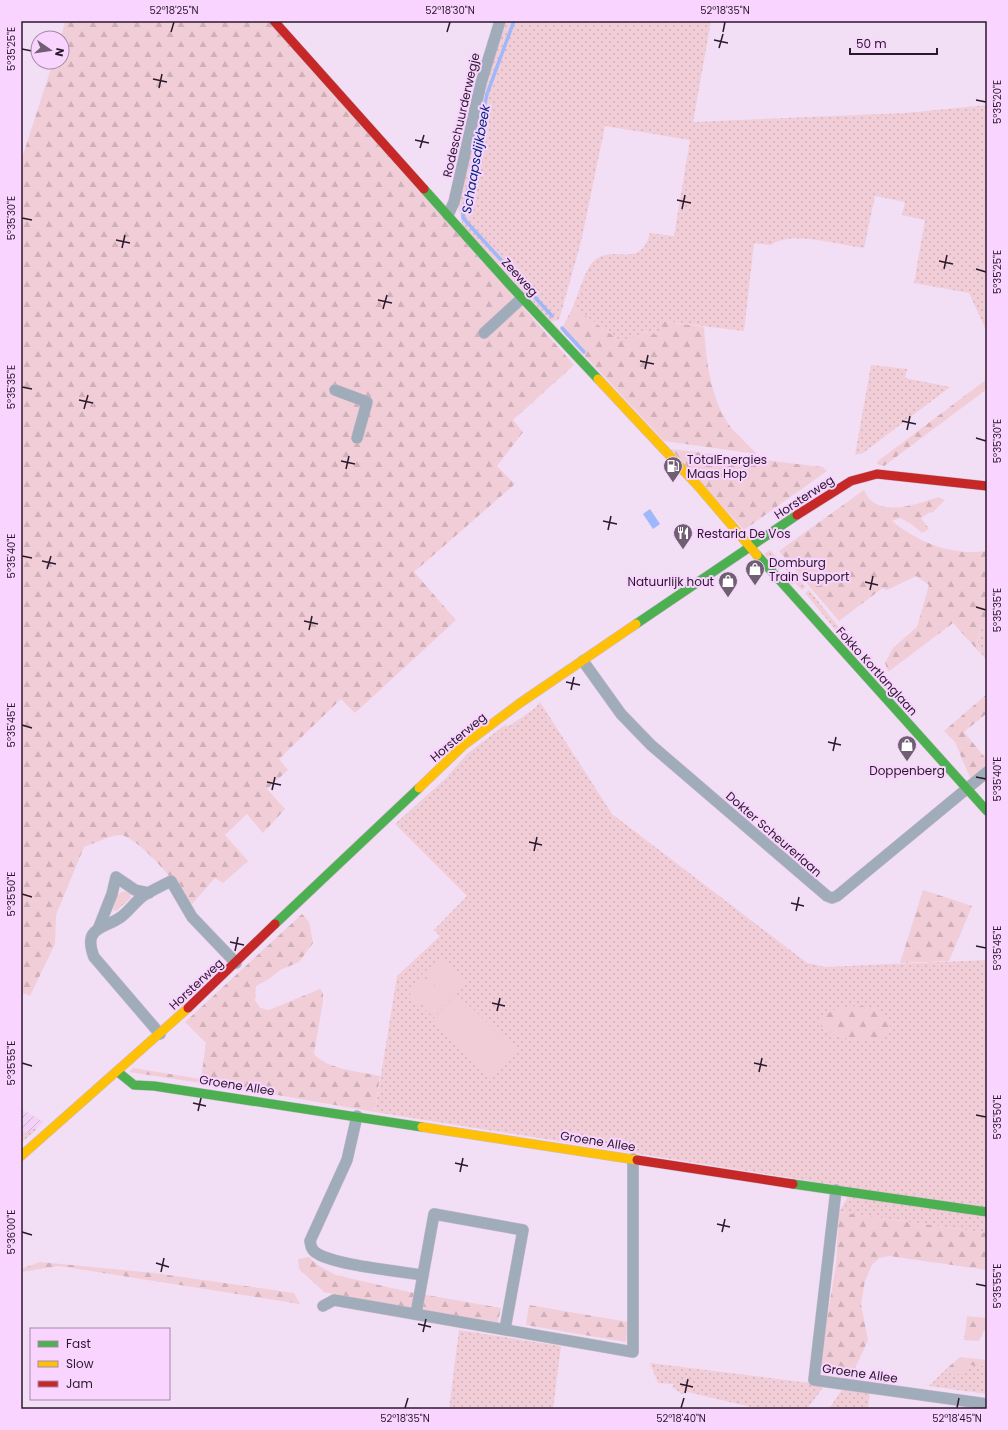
<svg xmlns="http://www.w3.org/2000/svg" width="1008" height="1430" font-family="Poppins,sans-serif">
	<style>
		.industrial { fill: url(#industrial-furrows) }
		.grass { fill: url(#grass-dots); fill-rule: evenodd }
		.forest { fill: url(#forest-firs) }
		.park { fill: url(#park-tufts) }
		.pitch { fill: #f1ced7 }
		.water { fill: #9eb8fb }
		.lines { fill: none; stroke-linecap: round; stroke-linejoin: round }
		.stream { stroke: #9eb8fb; stroke-width: 3.5 }
		.street-casing { stroke: #ccbccf; stroke-width: 12 }
		.fast-casing { stroke: #ccbccf; stroke-width: 10 }
		.slow-casing { stroke: #ccbccf; stroke-width: 10 }
		.jam-casing { stroke: #ccbccf; stroke-width: 10 }
		.street { stroke: #a0acb9; stroke-width: 11 }
		.fast { stroke: #4caf50; stroke-width: 9 }
		.slow { stroke: #ffc107; stroke-width: 9 }
		.jam { stroke: #c62828; stroke-width: 9 }
		.ticks { fill: none; stroke: #2a192d; stroke-width: 1.5 }
		.labels { text-anchor: middle; dominant-baseline: central; stroke-width: 4; stroke-linejoin: round; paint-order: stroke }
		.street-label { font-size: 12px; fill: #2a192d; stroke: #f9d4ff }
		.poi-label { font-size: 12px; fill: #2a192d; stroke: #f9d4ff; text-anchor: start }
		.water-label { font-size: 13px; font-style: italic; fill: #002984; stroke: #f9d4ff }
		.neatline { fill: none; stroke: #2a192d; stroke-width: 1.5 }
		.ticks-label { font-size: 10px; text-anchor: middle; fill: #2a192d }
	</style>
	<defs>
		<pattern id="industrial-furrows" width="10" height="10" patternUnits="userSpaceOnUse"><rect width="10" height="10" fill="#f3d2f7"/><path d="M-1 1l2-2M0 10L10 0M9 11l2-2" fill="none" stroke="#d0b4d4"/></pattern>
		<pattern id="grass-dots" width="8" height="8" patternUnits="userSpaceOnUse"><rect width="8" height="8" fill="#f1ced7"/><path d="M2 2h.1M6 6h.1" fill="none" stroke="#cfb0b9" stroke-width="1.8" stroke-linecap="round"/></pattern>
		<pattern id="forest-firs" width="22" height="20" patternUnits="userSpaceOnUse"><rect width="22" height="20" fill="#f1ced7"/><path d="M5 1l3.5 6h-7zM16 11l3.5 6h-7z" fill="#cfb0b9"/></pattern>
		<pattern id="park-tufts" width="24" height="20" patternUnits="userSpaceOnUse"><rect width="24" height="20" fill="#f1ced7"/><path d="M3 7l-1-3M5 7V3M7 7l1-3M15 17l-1-3M17 17v-4M19 17l1-3" fill="none" stroke="#cfb0b9"/></pattern>
	</defs>
	<rect width="100%" height="100%" fill="#f2def5"/>
	<polygon class="industrial" points="21,1109 44,1122 21,1143"/>
	<g class="grass">
		<path d="M 506,21 L 711,21 L 693,122 L 906,113 L 987,105 L 987,332 L 969,293 L 914,283 L 925,220 L 902,215 L 905,202 L 875,196 L 864,248 C 841,245 789,230 771,245 L 754,243 L 744,331 L 662,321 L 658,336 L 648,334 L 647,331 L 635,337 L 626,345 L 573,307 C 578,295 585,268 595,260 C 617,244 640,270 650,233 L 674,236 L 690,140 L 605,126 L 581,242 L 559,320 L 551,321 L 463,226 L 458,206 L 481,95 Z"/>
		<polygon points="871,365 907,369 905,378 950,387 863,453 855,455"/>
		<polygon points="770,550 806,587 802,590 795,583 792,585 789,582 793,577 784,567 779,570 764,554"/>
		<polygon points="809,590 866,661 863,663 805,593"/>
		<path d="M 987,625 L 987,661 C 978,651 976,643 980,631 Z"/>
		<path d="M 540,702 L 612,814 L 807,963 L 825,967 L 987,960 L 987,1209 L 375,1112 L 397,976 L 440,936 L 434,930 L 467,896 L 395,824 L 445,779 L 468,753 L 505,725 L 509,726 L 534,709 ZM 821,1020 L 891,1029 C 881,1049 835,1039 821,1027 Z"/>
		<polygon points="34,1128 37,1129 21,1143 21,1129 26,1134"/>
		<polygon points="850,1193 987,1217 987,1233 839,1212"/>
		<polygon points="459,1330 561,1346 553,1409 449,1409"/>
		<polygon points="650,1363 825,1385 807,1409 759,1409 688,1392 682,1394 672,1387 674,1384 658,1383"/>
		<polygon points="973,1364 987,1366 987,1394 929,1386 946,1369 954,1377 969,1365"/>
		<polygon points="843,1388 870,1392 868,1409 829,1409"/>
	</g>
	<g class="forest">
		<path d="M 65,21 L 270,21 L 574,365 L 513,420 L 523,432 L 497,466 L 515,484 L 414,572 L 456,620 L 355,713 L 341,699 L 279,759 L 288,770 L 267,789 L 285,809 L 263,833 L 247,814 L 225,835 L 248,861 L 223,883 L 215,878 L 192,904 C 180,888 138,835 119,835 C 111,835 93,844 84,847 L 56,915 L 55,944 L 30,996 L 21,992 L 21,161 L 53,62 L 62,62 L 61,38 Z"/>
		<path d="M 573,307 L 626,345 L 635,337 L 647,331 L 648,334 L 658,335 L 661,321 L 704,327 C 706,361 711,403 733,430 C 741,438 749,446 757,454 L 664,441 L 561,330 Z"/>
		<polygon points="987,379 987,389 884,466 877,464 878,461"/>
		<polygon points="671,449 822,467 827,471 744,530"/>
		<path d="M 864,490 C 876,520 917,504 939,497 L 945,500 L 932,513 L 930,512 L 921,518 L 929,529 L 922,533 L 910,523 L 900,518 L 892,521 C 919,543 952,556 987,551 L 987,625 C 976,632 975,643 981,654 L 953,623 L 888,672 L 885,663 L 893,648 L 917,627 L 929,585 L 916,576 L 887,590 L 883,588 L 880,590 L 839,621 L 779,551 Z"/>
		<polygon points="987,694 987,713 964,732 987,760 987,764 971,780 955,742 944,731"/>
		<polygon points="923,890 972,906 949,961 900,963"/>
		<path d="M 302,914 L 309,922 L 313,943 L 299,962 L 280,970 L 269,979 L 256,986 L 255,1000 L 260,1008 L 269,1010 L 320,989 L 323,993 L 323,1001 L 314,1054 C 326,1069 362,1072 380,1076 L 375,1112 L 260,1092 L 129,1072 L 133,1068 L 201,1079 L 206,1043 L 185,1022 Z"/>
		<path d="M 860,1006 C 872,1008 890,1010 890,1026 C 891,1031 888,1036 883,1038 C 868,1046 833,1037 821,1027 L 821,1020 C 831,1007 844,1007 860,1006 Z"/>
		<polygon points="839,1212 987,1233 987,1270 889,1256 879,1258 872,1265 865,1281 861,1304 868,1340 856,1366 856,1375 819,1370 836,1264"/>
		<polygon points="309,1257 319,1266 336,1275 409,1292 501,1308 497,1326 324,1292 299,1269 298,1259"/>
		<polygon points="40,1262 154,1273 294,1293 300,1304 59,1266 21,1272 21,1269"/>
		<polygon points="529,1305 628,1322 626,1342 526,1325"/>
		<polygon points="967,1316 987,1318 987,1331 984,1330 979,1341 964,1340"/>
		<polygon points="960,1357 987,1360 987,1366 969,1365 954,1377 946,1369"/>
	</g>
	<polygon class="park" points="128,891 131,895 130,899 116,911 113,910 117,896 121,892"/>
	<g class="pitch">
		<path d="M 442,956 L 468,982 L 434,1017 L 423,1008 L 430,1004 C 419,1007 409,1002 410,989 L 418,980 L 431,981 C 438,988 437,996 431,1003 L 433,1002 L 436,997 L 437,987 L 428,977 L 419,977 Z"/>
		<polygon points="457,994 516,1050 490,1077 431,1021"/>
	</g>
	<polygon class="water" points="650,509 660,524 653,529 643,514"/>
	<g class="lines">
		<g class="stream">
			<polyline points="514,21 487,94 464,209 463,218 552,316"/>
			<polyline points="562,328 584,352"/>
		</g>
		<defs>
			<g id="street">
				<polyline points="448,215 454,202 481,83 500,21"/>
				<polyline points="484,333 522,298"/>
				<polyline points="335,390 367,402 357,438"/>
				<polyline points="583,661 621,714 651,745 827,896 832,898 837,896 987,772"/>
				<polyline points="99,927 112,894 116,877 135,890 149,893"/>
				<path d="M 160,1034 L 94,957 C 82,926 105,929 121,917 C 129,911 135,902 143,896 C 152,890 162,886 171,881 L 192,917 L 236,963"/>
				<path d="M 357,1116 L 347,1160 L 310,1241 C 311,1246 311,1249 315,1252 C 332,1265 398,1271 422,1275"/>
				<polyline points="836,1190 814,1380 987,1404"/>
				<polyline points="323,1306 334,1300 633,1352 633,1159"/>
				<polyline points="416,1314 434,1214 523,1230 505,1329"/>
			</g>
			<g id="fast">
				<polyline points="424,189 509,284 598,379"/>
				<polyline points="757,555 987,811"/>
				<polyline points="636,624 797,515"/>
				<polyline points="275,924 419,788"/>
				<polyline points="118,1072 134,1085 154,1086 422,1127"/>
				<polyline points="793,1184 987,1212"/>
			</g>
			<g id="slow">
				<polyline points="598,379 699,487 757,555"/>
				<polyline points="419,788 464,745 520,703 636,624"/>
				<polyline points="422,1127 637,1160"/>
				<polyline points="21,1156 188,1008"/>
			</g>
			<g id="jam">
				<polyline points="274,21 424,189"/>
				<polyline points="797,515 851,481 877,474 987,486"/>
				<polyline points="188,1008 275,924"/>
				<polyline points="637,1160 793,1184"/>
			</g>
		</defs>
		<use href="#street" class="street-casing"/>
		<use href="#fast" class="fast-casing"/>
		<use href="#slow" class="slow-casing"/>
		<use href="#jam" class="jam-casing"/>
		<use href="#street" class="street"/>
		<use href="#fast" class="fast"/>
		<use href="#slow" class="slow"/>
		<use href="#jam" class="jam"/>
	</g>
	<path class="ticks" d="M 171,32 L 174,22M 447,32 L 450,22M 723,32 L 725,22M 714,40 L 728,43M 719,48 L 723,34M 22,49 L 32,51M 153,79 L 167,82M 159,88 L 162,74M 976,100 L 986,102M 415,140 L 429,143M 420,148 L 424,135M 677,200 L 691,203M 682,209 L 685,195M 22,218 L 32,220M 116,240 L 130,243M 122,248 L 125,235M 939,261 L 953,264M 944,269 L 947,255M 976,269 L 986,272M 378,300 L 392,303M 383,309 L 387,295M 640,361 L 654,364M 645,369 L 648,355M 22,387 L 32,389M 79,400 L 93,403M 84,409 L 88,395M 902,421 L 916,424M 907,430 L 910,416M 976,438 L 986,441M 341,461 L 355,464M 346,469 L 349,456M 603,521 L 617,524M 608,530 L 611,516M 22,556 L 32,558M 42,561 L 56,564M 47,569 L 51,556M 865,582 L 878,585M 870,590 L 873,576M 976,607 L 986,610M 304,621 L 318,624M 309,630 L 312,616M 566,682 L 580,685M 571,690 L 574,677M 22,725 L 32,728M 828,742 L 841,745M 833,751 L 836,737M 976,777 L 986,779M 267,782 L 281,785M 272,790 L 275,777M 529,842 L 542,845M 534,851 L 537,837M 22,894 L 32,897M 791,903 L 804,906M 796,911 L 799,897M 230,942 L 244,945M 976,946 L 986,948M 235,951 L 238,937M 492,1003 L 505,1006M 497,1011 L 500,998M 22,1063 L 32,1066M 754,1063 L 767,1066M 759,1072 L 762,1058M 193,1103 L 206,1106M 198,1111 L 201,1098M 976,1115 L 986,1117M 455,1163 L 468,1166M 460,1172 L 463,1158M 717,1224 L 730,1227M 22,1232 L 32,1235M 722,1232 L 725,1219M 156,1263 L 169,1267M 161,1272 L 164,1258M 976,1284 L 986,1286M 418,1324 L 431,1327M 423,1332 L 426,1319M 680,1384 L 693,1387M 685,1393 L 688,1379M 405,1408 L 408,1398M 681,1408 L 684,1398M 957,1408 L 959,1398"/>
	<defs>
		<symbol id="fuel-pin" viewBox="-11 -11 22 30"><path d="M0 17L-7.5 6A9.5 9.5 0 1 1 7.5 6Z" fill="#705e73" stroke="#f9d4ff"/><path d="M-5.5-6h7V0h2V4h1.3V-2.5L3-4.5l.8-.8L6-3V5H2.5V1h-1V6h-7ZM-4.2-4.7v3.2H.2V-4.7Z" fill="#fff"/></symbol>
		<symbol id="restaurant-pin" viewBox="-11 -11 22 30"><path d="M0 17L-7.5 6A9.5 9.5 0 1 1 7.5 6Z" fill="#705e73" stroke="#f9d4ff"/><path d="M-5-6h1v4h1v-4h1v4h1v-4h1v5L-1.5 .5V6h-2V.5L-5-1ZM5-6V6H3V1.5H1.5Q1.5-4 5-6Z" fill="#fff"/></symbol>
		<symbol id="shop-pin" viewBox="-11 -11 22 30"><path d="M0 17L-7.5 6A9.5 9.5 0 1 1 7.5 6Z" fill="#705e73" stroke="#f9d4ff"/><path d="M-5-2.5h2.3a2.7 3.5 0 0 1 5.4 0H5L5.5 6h-11ZM-1.5-2.5h3a1.5 2.3 0 0 0-3 0Z" fill="#fff"/></symbol>
	</defs>
	<g fill-rule="evenodd">
		<use href="#fuel-pin" x="662" y="455" width="22" height="30"/>
		<use href="#restaurant-pin" x="672" y="522" width="22" height="30"/>
		<use href="#shop-pin" x="744" y="558" width="22" height="30"/>
		<use href="#shop-pin" x="717" y="570" width="22" height="30"/>
		<use href="#shop-pin" x="896" y="734" width="22" height="30"/>
	</g>
	<g class="labels">
		<g class="street-label">
			<text transform="translate(461 115) rotate(-77)">Rodeschuurderwegje</text>
			<text transform="translate(520 277) rotate(48)">Zeeweg</text>
			<text transform="translate(804 497) rotate(-33)">Horsterweg</text>
			<text transform="translate(877 671) rotate(48)">Fokko Kortlanglaan</text>
			<text transform="translate(458 737) rotate(-40)">Horsterweg</text>
			<text transform="translate(774 834) rotate(41)">Dokter Scheurerlaan</text>
			<text transform="translate(196 984) rotate(-43)">Horsterweg</text>
			<text transform="translate(237 1085) rotate(9)">Groene Allee</text>
			<text transform="translate(598 1141) rotate(9)">Groene Allee</text>
			<text transform="translate(860 1373) rotate(8)">Groene Allee</text>
		</g>
		<g class="poi-label">
			<text x="687" y="459">TotalEnergies<tspan x="687" dy="14">Maas Hop</tspan></text>
			<text x="697" y="533">Restaria De Vos</text>
			<text x="769" y="562">Domburg<tspan x="769" dy="14">Train Support</tspan></text>
			<text x="714" y="581" text-anchor="end">Natuurlijk hout</text>
			<text x="907" y="770" text-anchor="middle">Doppenberg</text>
		</g>
		<g class="water-label">
			<text transform="translate(476 159) rotate(-80)">Schaapsdijkbeek</text>
		</g>
	</g>
	<rect width="1008" height="1430" fill="none" stroke="#f9d4ff" stroke-width="44"/>
	<rect x="30" y="1328" width="140" height="72" fill="#f9d4ff" stroke="#a689ab"/>
	<rect x="38" y="1341" width="20" height="6" fill="#4caf50" stroke="#a689ab"/>
	<text x="66" y="1348" font-size="12" fill="#2a192d">Fast</text>
	<rect x="38" y="1361" width="20" height="6" fill="#ffc107" stroke="#a689ab"/>
	<text x="66" y="1368" font-size="12" fill="#2a192d">Slow</text>
	<rect x="38" y="1381" width="20" height="6" fill="#c62828" stroke="#a689ab"/>
	<text x="66" y="1388" font-size="12" fill="#2a192d">Jam</text>
	<g transform="translate(50 50) rotate(103)"><circle r="19" fill="#f9d4ff" stroke="#a689ab"/>
	<path d="M0-3L7 15L0 10L-7 15Z" fill="#705e73"/>
	<text y="-6" font-size="11" font-weight="bold" text-anchor="middle" fill="#2a192d">N</text>
	</g>
	<path d="M850 48v6h87v-6" fill="none" stroke="#2a192d" stroke-width="2"/>
	<text x="856" y="48" font-size="12" fill="#2a192d" stroke="#f9d4ff" stroke-width="3" paint-order="stroke">50 m</text>
	<rect x="22" y="22" width="964" height="1386" class="neatline"/>
	<g class="ticks-label">
		<text x="174" y="14">52°18'25"N</text>
		<text x="450" y="14">52°18'30"N</text>
		<text x="725" y="14">52°18'35"N</text>
		<text transform="translate(11 49) rotate(-90)" y="4">5°35'25"E</text>
		<text transform="translate(997 102) rotate(-90)" y="4">5°35'20"E</text>
		<text transform="translate(11 218) rotate(-90)" y="4">5°35'30"E</text>
		<text transform="translate(997 272) rotate(-90)" y="4">5°35'25"E</text>
		<text transform="translate(11 387) rotate(-90)" y="4">5°35'35"E</text>
		<text transform="translate(997 441) rotate(-90)" y="4">5°35'30"E</text>
		<text transform="translate(11 556) rotate(-90)" y="4">5°35'40"E</text>
		<text transform="translate(997 610) rotate(-90)" y="4">5°35'35"E</text>
		<text transform="translate(11 725) rotate(-90)" y="4">5°35'45"E</text>
		<text transform="translate(997 779) rotate(-90)" y="4">5°35'40"E</text>
		<text transform="translate(11 894) rotate(-90)" y="4">5°35'50"E</text>
		<text transform="translate(997 948) rotate(-90)" y="4">5°35'45"E</text>
		<text transform="translate(11 1063) rotate(-90)" y="4">5°35'55"E</text>
		<text transform="translate(997 1117) rotate(-90)" y="4">5°35'50"E</text>
		<text transform="translate(11 1232) rotate(-90)" y="4">5°36'00"E</text>
		<text transform="translate(997 1286) rotate(-90)" y="4">5°35'55"E</text>
		<text x="405" y="1422">52°18'35"N</text>
		<text x="681" y="1422">52°18'40"N</text>
		<text x="957" y="1422">52°18'45"N</text>
	</g>
</svg>
